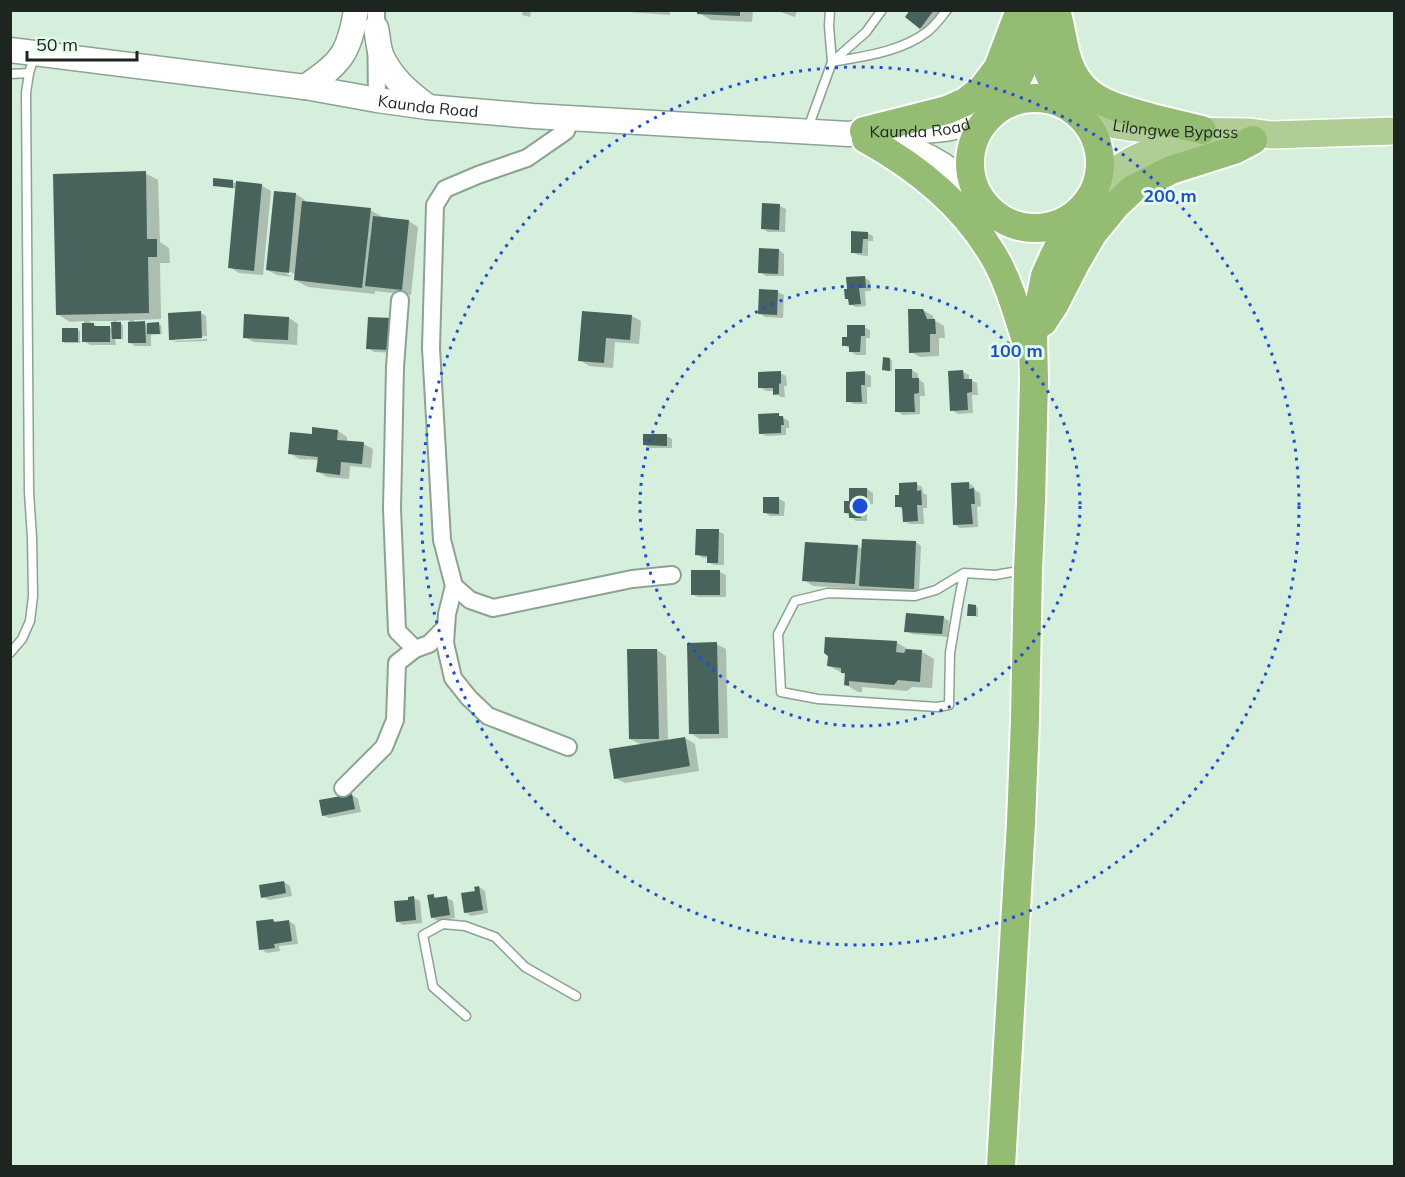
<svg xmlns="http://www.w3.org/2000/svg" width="1405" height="1177" font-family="Mulish,sans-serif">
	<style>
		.shadow { fill: #0003; fill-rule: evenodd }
		.building { fill: #47635b }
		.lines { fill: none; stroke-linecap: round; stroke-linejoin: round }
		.service-casing { stroke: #8ca392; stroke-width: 11 }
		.minor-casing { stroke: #8ca392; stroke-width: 20 }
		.secondary-casing { stroke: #8ca392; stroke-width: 27 }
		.primary-casing { stroke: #fff; stroke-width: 30 }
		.trunk-casing { stroke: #fff; stroke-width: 32 }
		.service { stroke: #fff; stroke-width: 8 }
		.minor { stroke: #fff; stroke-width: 16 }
		.secondary { stroke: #fff; stroke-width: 24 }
		.primary { stroke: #afcd95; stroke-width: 27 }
		.trunk { stroke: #94bc72; stroke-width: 28 }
		.ring { fill: none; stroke: #1d4ed8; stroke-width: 3; stroke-dasharray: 3 6 }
		.labels { text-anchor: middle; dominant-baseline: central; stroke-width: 6; stroke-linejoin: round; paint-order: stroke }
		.street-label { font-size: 16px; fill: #1c251f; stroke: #e3fce9 }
		.centre { fill: #1d4ed8; stroke: #e3fce9; stroke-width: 3 }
		.ring-label { font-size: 18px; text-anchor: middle; font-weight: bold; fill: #1d4ed8; stroke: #e3fce9; stroke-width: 6; stroke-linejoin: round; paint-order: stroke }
	</style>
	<rect width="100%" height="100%" fill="#d6eedc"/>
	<g class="shadow">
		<polygon points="523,10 531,10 530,17 522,15"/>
		<polygon points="625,10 670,10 670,15 628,12"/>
		<polygon points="699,10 753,10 752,22 711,20 699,13"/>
		<polygon points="775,10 797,10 795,17"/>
		<polygon points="912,10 947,10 930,33 921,28"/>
		<path d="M 145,173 L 158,180 L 160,242 L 169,248 L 170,263 L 160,263 L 161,319 L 134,320 L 134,323 L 159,324 L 161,325 L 162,334 L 151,335 L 151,346 L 135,346 L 129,342 L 129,320 L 116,321 L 123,325 L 123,339 L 115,339 L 116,345 L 90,345 L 84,341 L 84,321 L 70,322 L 57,314 ZM 89,321 L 113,321 L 113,330 L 109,327 L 99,328 Z"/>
		<polygon points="233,182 237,184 261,185 271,191 263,275 239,273 229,267 237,189 214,185"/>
		<polygon points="275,192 296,194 305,200 305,203 370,210 383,217 409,221 418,227 411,295 375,291 375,294 308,287 295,280 296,275 283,268 281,270 292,277 277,275 267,270"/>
		<polygon points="764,205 780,206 786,209 785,232 768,232 762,228"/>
		<polygon points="867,233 873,236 873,241 868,241 868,256 858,255 852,252"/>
		<polygon points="779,250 784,254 784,276 766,276 760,272"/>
		<polygon points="864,277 870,281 871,291 865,291 866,306 856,307 850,304 850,300 846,298"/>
		<polygon points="760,291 778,292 784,295 783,318 765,317 759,313"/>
		<polygon points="923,310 933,316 934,320 944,326 945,338 939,338 939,356 920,357 911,352"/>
		<polygon points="201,313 206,316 207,336 174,338 174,341 207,339 207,341 176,342 170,339"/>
		<polygon points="632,316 641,321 639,344 615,342 613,368 589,366 580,360"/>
		<polygon points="289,318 298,324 297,345 254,342 244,337"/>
		<polygon points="391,319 396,353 374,352 368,348"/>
		<polygon points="864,327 870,330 870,338 866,338 866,355 856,355 850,351 850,349 844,345"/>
		<polygon points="77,330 80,331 80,343 65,343 63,341"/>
		<polygon points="890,359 892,360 892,371 886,371 884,369"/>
		<polygon points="897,370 912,370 918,374 918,379 924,383 925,396 920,396 920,414 903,415 897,411"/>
		<polygon points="963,372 969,375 969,380 977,383 978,395 972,395 973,413 958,414 952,410"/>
		<polygon points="780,373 786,376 787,386 784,386 785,397 781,397 775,394 775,391 766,391 760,387"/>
		<polygon points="865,373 871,376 871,387 867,387 867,404 854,404 848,401"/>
		<polygon points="778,415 789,421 789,428 786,428 786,435 766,436 760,433"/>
		<polygon points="338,431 347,437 347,442 364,444 373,449 371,468 350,466 349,479 327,477 318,472 319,460 299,459 290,453"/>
		<polygon points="666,436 672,439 672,448 650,448 644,444"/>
		<polygon points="969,483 974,487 975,490 980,493 981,506 977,507 978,527 960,528 954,524"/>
		<polygon points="916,484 922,487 923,493 927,495 927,508 923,508 924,524 910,524 904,521 904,510 897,506 901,496"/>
		<polygon points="867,489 873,493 873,504 867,505 867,521 856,521 845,512 851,503"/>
		<polygon points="779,499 785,502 784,516 770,516 764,512"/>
		<polygon points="718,531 724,534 724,565 714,565 708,562 708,558 703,558 697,554"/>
		<polygon points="916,542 921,546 919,592 813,586 804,580 858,546 862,549"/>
		<polygon points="720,572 726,575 726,597 698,597 692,594"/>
		<polygon points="976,606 978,608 978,617 969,615"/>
		<polygon points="943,617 949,621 948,637 912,634 906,631"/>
		<polygon points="896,642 909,650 921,651 934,659 932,688 912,687 907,691 862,687 862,692 858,692 845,684 846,675 829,666"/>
		<polygon points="716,644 726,649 728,738 700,739 690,733"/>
		<polygon points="657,650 666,656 668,741 685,738 695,744 699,771 625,783 615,778 642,745 630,739 628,651"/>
		<polygon points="352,795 358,799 361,812 329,818 323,815"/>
		<polygon points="284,882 290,886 292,896 269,900 263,897"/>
		<polygon points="479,887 485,891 488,913 471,916 465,912"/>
		<polygon points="433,896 439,899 447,898 453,901 455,918 438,921 432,917"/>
		<polygon points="414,898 420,901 422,923 403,925 397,921 409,902"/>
		<polygon points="273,920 278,923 289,921 295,925 298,944 279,946 280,951 267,953 261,949"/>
	</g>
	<g class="building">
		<polygon points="697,10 740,10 740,16 697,14"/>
		<polygon points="910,10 934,10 920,29 905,17"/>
		<polygon points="146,171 147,239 157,239 157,257 148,257 149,313 56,315 53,174"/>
		<polygon points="213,178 233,180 233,188 213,186"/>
		<polygon points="236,181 262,184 254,271 228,268"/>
		<polygon points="274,191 296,193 289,273 266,270"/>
		<polygon points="302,201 371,208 362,288 294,280"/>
		<polygon points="762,203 780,204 779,230 761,229"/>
		<polygon points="373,216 409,220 402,290 365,286"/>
		<polygon points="851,231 868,232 868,239 863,239 862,253 851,253"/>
		<polygon points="759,248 779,249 778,274 758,273"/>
		<polygon points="865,276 866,288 859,288 861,304 849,305 848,299 845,299 844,289 847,289 846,277"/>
		<polygon points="759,289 778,290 777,315 758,314"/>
		<polygon points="908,309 923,309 927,319 935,319 936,334 930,334 930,352 909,353"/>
		<polygon points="201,311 202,338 169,340 168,313"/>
		<polygon points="582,311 632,315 630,340 606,338 604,363 578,361"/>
		<polygon points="244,314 289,317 288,340 243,338"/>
		<polygon points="368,317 392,318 390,350 366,349"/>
		<polygon points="145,321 146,343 128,343 128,322"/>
		<polygon points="111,322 121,322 121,339 112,339"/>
		<polygon points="159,322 160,334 147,334 147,323"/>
		<polygon points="82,323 94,323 94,326 110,326 110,342 82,342"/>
		<polygon points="847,325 865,325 865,336 861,336 860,352 849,352 849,346 842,346 842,337 847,337"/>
		<rect x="62" y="328" width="16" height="14"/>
		<polygon points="883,357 890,358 890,371 882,370"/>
		<polygon points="895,369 912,369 912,378 919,378 919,393 914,394 915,412 895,412"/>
		<polygon points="963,370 964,379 972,379 972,392 967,393 968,410 950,411 948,371"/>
		<polygon points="781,371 781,383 779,384 779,394 773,395 773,388 758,388 758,372"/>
		<polygon points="865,371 865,385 861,385 862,402 846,402 846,372"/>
		<polygon points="779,413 779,416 783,416 784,425 781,425 781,433 759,434 758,414"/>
		<polygon points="312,427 338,430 337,440 364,442 362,464 341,462 340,475 316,472 318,457 288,454 290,432 312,434"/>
		<polygon points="643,434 667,434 667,446 643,445"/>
		<polygon points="917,482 917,491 921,490 922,505 917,505 918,521 903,522 902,507 895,507 895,495 899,495 899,483"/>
		<polygon points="969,482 969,489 974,488 975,504 971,504 973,524 953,525 951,483"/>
		<polygon points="849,488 867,488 867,502 861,502 861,518 849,518 849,513 844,513 844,501 849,501"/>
		<polygon points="763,497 779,497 779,514 763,513"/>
		<polygon points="696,529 719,529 718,563 707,563 707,556 695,555"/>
		<polygon points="862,539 916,541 914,589 859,586"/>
		<polygon points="805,542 858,545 855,584 802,581"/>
		<rect x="691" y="570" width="29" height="25"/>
		<polygon points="968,604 976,605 976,616 967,616"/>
		<polygon points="906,613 944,616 942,634 904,632"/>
		<polygon points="825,637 897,641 896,652 904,653 906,649 922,650 920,682 898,680 894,685 849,681 849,686 844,685 845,673 841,673 841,668 827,666 828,656 824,653"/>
		<polygon points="717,642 719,734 689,734 687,643"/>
		<polygon points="627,649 657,649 659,739 629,739"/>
		<polygon points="685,737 690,766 614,779 609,749"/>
		<polygon points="352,794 355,809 322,816 319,800"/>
		<polygon points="284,881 286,893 261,898 259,885"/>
		<polygon points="479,886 483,910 464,913 461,893 475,891 474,887"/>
		<polygon points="434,894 434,898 447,896 450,915 431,918 427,895"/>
		<polygon points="414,896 416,920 396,922 394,901 408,900 408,897"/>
		<polygon points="273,919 274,922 289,920 292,941 274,944 275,948 259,950 256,921"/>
	</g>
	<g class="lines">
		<defs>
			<g id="service">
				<path d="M 830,10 L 829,26 L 832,62 C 865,56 900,52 927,32 C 935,26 941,17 947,10"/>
				<polyline points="10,74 29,73"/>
				<polyline points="808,128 832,62 866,32 882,10"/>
				<polyline points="964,573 958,605 950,653 949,705 937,707 818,699 781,692 778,634 795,601 828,593 915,596 936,590 964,573 995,575 1024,570"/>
				<polyline points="10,653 22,639 30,621 33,596 32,538 29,492 26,93 29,73 35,54"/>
				<polyline points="466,1016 433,987 423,935 443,924 465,926 495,937 525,967 576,996"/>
			</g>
			<g id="minor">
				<polyline points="376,10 377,100"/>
				<polyline points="400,300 395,367 392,509 397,631 415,649"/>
				<polyline points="454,586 470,600 493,608 632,579 672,575"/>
				<polyline points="568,747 488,716 469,698 453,678 445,643 447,614 454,586 442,540 431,348 435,205 445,189 478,175 527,158 566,131 571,118"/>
				<polyline points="343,788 384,747 395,720 397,663 415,649 429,644 446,627"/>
			</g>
			<g id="secondary">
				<path d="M 376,28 C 378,37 378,48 382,57 C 392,78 408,92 427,106"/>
				<path id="s1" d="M 10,50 L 305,87 L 377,100 L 427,107 L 533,116 L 849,134 C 880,128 913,134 944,129 C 960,127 975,121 990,115"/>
				<path d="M 305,87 C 341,63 349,54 356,10"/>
				<path d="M 877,141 C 919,147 947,164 977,193"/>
			</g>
			<g id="primary">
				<path id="s2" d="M 1081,116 L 1105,123 L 1129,127 L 1165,131 L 1250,132 L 1271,135 L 1394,131"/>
				<path d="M 1097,185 C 1112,174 1128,160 1146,154 C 1163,149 1181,147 1199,146"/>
			</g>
			<g id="trunk">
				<path d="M 1044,10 C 1044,29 1042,50 1047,68 C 1051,82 1061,94 1069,106"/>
				<path d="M 1056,10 C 1063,33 1063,58 1076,78 C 1092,104 1124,110 1152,118 C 1169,122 1185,126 1202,130"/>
				<circle cx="1035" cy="163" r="65"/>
				<polyline points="1004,105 1021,71 1025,57 1029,18"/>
				<polyline points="864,131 947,110 965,102 982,89 998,68 1020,10"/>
				<path d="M 866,139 C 917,167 963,204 993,255 C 1008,280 1016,309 1025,337"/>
				<polyline points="1043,322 1054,305 1075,264 1093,233 1116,205 1133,189 1171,170 1234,150 1253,140"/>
				<polyline points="1001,1166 1021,823 1025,720 1028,570 1031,502 1034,381 1033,337 1045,276 1053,258 1074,216"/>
			</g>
		</defs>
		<use href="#service" class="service-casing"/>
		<use href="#minor" class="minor-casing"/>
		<use href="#secondary" class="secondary-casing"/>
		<use href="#primary" class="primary-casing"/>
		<use href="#trunk" class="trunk-casing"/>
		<use href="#service" class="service"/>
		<use href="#minor" class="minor"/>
		<use href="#secondary" class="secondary"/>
		<use href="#primary" class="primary"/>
		<use href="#trunk" class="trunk"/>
	</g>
	<g class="ring">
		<circle cx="860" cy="506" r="220"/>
		<circle cx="860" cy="506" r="439"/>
	</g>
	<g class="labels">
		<g class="street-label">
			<text stroke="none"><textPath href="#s1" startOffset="422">Kaunda Road</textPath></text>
			<text stroke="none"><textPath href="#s1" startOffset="915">Kaunda Road</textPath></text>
			<text stroke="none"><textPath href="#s2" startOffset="96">Lilongwe Bypass</textPath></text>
		</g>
	</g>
	<circle cx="860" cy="506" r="9" class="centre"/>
	<g class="ring-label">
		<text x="1170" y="202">200 m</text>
		<text x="1016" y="357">100 m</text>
	</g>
	<rect width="1405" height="1177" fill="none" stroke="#1c251f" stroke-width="24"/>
	<path d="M27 51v9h110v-9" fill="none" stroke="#1c251f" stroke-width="3"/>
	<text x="36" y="51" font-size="18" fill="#1c251f" stroke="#e3fce9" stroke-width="4.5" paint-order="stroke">50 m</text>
</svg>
